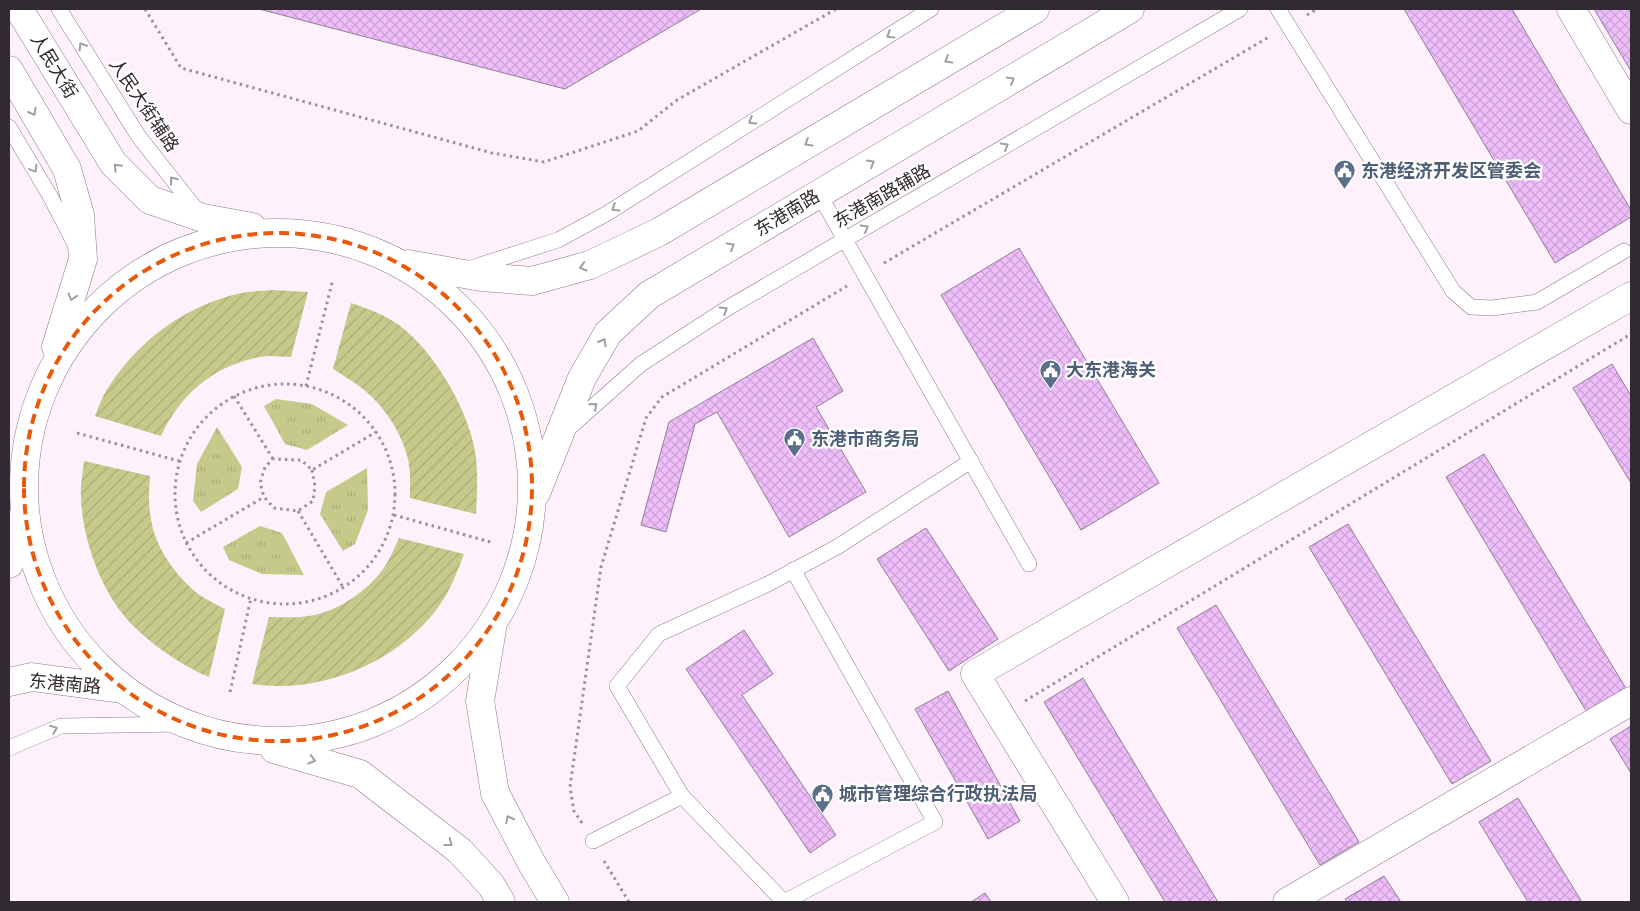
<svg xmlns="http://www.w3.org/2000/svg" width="1640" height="911" font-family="Arial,'Noto Sans SC',sans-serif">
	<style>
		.grass { fill: url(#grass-tufts) }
		.garden { fill: url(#garden-furrows) }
		.building { fill: url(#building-cross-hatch); stroke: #8f8092 }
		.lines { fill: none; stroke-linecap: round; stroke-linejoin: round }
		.service-casing { stroke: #8c7a8a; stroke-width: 16 }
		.minor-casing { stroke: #8c7a8a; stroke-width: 29 }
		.secondary-casing { stroke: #8c7a8a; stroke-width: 29 }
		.path { stroke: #9b919a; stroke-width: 3; stroke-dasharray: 2.5 4; stroke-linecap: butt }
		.service { stroke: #fff; stroke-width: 15 }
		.minor { stroke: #fff; stroke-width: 28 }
		.secondary { stroke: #fff; stroke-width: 28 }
		.oneway { stroke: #a29fa2 }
		.marked { fill: none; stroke: #e8590c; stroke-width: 4; stroke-dasharray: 10 6; stroke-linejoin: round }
		.labels { text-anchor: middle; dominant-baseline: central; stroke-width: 4.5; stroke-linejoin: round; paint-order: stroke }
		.street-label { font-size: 18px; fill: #312a30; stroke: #fff }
		.service-label { font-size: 18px; font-weight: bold; fill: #4e5e75; stroke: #fff; text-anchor: start }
	</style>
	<defs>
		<pattern id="grass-tufts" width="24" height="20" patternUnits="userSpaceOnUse" patternTransform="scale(1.25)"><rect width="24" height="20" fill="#c5c98a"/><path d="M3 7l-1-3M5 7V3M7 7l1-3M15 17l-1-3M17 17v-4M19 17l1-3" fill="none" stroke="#aaad77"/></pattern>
		<pattern id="garden-furrows" width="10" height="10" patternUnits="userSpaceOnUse" patternTransform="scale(1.25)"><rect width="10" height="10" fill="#c5c98a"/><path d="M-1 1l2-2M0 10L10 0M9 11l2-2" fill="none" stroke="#aaad77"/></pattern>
		<pattern id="building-cross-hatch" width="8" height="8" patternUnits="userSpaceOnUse" patternTransform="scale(1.25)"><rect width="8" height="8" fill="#eebdfa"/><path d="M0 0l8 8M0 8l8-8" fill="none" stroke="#cda3d7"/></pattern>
	</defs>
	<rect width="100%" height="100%" fill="#fef1fc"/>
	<g class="grass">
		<polygon points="276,399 312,404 348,425 307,450 285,444 264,406"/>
		<polygon points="217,427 242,467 238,489 201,512 193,501 197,464"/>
		<polygon points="367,468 368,510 355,544 343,551 320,514 326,492"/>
		<polygon points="260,526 282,533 304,575 262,574 229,560 223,547"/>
	</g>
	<g class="garden">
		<path d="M 272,290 L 308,292 L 291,357 C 281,357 270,355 260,357 C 214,365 180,395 161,436 L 95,416 C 99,406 103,394 110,385 C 140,339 187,305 241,293 C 251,291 262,291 272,290 Z"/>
		<path d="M 351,303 C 367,308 382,314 396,323 C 433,348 471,413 476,457 C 478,477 477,495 476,514 L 410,498 C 410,484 411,469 407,455 C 399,428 382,403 359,386 C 351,380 342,375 333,369 Z"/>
		<path d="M 84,461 L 150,476 C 149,491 148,505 151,519 C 154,542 170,567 186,583 C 197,595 211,602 225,609 L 209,677 C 178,664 138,636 118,608 C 96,576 82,534 81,496 C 80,485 83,473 84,461 Z"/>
		<path d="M 399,538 L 464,554 C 456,575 448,596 433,614 C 390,666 318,694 252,684 L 269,617 C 280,617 290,618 301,617 C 334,615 370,591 387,563 C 392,555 395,546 399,538 Z"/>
	</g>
	<g class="building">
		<polygon points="259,9 701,9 565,89"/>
		<polygon points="1404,9 1512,9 1631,210 1631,217 1555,263"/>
		<polygon points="1594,9 1631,9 1631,71"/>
		<polygon points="1019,248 1159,483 1081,530 941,295"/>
		<polygon points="813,338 843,391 816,407 866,492 789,537 717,412 695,424 666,532 641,525 669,422"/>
		<polygon points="1612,364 1631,396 1631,483 1573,388"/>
		<polygon points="1484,454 1627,690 1588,714 1446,477"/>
		<polygon points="1348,524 1491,761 1452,784 1309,547"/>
		<polygon points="926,528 998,639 949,671 877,559"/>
		<polygon points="1216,605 1359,842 1320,865 1177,628"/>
		<polygon points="744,630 773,674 742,695 836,835 810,853 686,669"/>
		<polygon points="1083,678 1218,902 1165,902 1044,702"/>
		<polygon points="948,691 1020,821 988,839 915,709"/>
		<polygon points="1631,726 1631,773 1610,739"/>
		<polygon points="1518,798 1582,902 1528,902 1479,822"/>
		<polygon points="1384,876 1401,902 1347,902 1345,899"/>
		<polygon points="985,893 991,902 971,902"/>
	</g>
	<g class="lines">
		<defs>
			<g id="service">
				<polyline points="59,9 139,137 199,213"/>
				<polyline points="1278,9 1453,291 1471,307 1492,308 1537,302 1624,251"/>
				<polyline points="9,127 50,196 77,248"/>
				<polyline points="819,194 1029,564"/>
				<polyline points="468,269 558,240 606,214 931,9"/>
				<polyline points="568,429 641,364 726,309 1240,9"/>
				<polyline points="9,748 61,726 183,724"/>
				<polyline points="682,796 784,902 935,822 793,570"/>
				<polyline points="593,841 682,796 617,686 659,634 770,583 837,547 971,461"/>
			</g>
			<g id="minor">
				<polyline points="1571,9 1631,110"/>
				<polyline points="1115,902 975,674 1631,296"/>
				<polyline points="1287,902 1631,701"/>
			</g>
			<g id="secondary">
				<polyline points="19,9 113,163 150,200 203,218 252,227"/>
				<polyline points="9,70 67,169 80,215 83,259 56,347"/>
				<circle cx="278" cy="487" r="254"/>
				<polyline points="408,264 481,277 532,281 590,265 659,232 1035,9"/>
				<polyline points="536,493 582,378 608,333 649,295 1130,9"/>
				<polyline points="9,564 24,514"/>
				<polyline points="492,629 480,701 495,793 531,862 555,902"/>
				<polyline points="9,682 32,677 121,689"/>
				<polyline points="274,749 360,774 460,851 491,885 501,902"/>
			</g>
		</defs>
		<use href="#service" class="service-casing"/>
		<use href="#minor" class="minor-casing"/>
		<use href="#secondary" class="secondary-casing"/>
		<g class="path">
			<polyline points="145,9 181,68 492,153 544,162 638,131 677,100 836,9"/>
			<polyline points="1307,15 1317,9"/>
			<polyline points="884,263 1269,37"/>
			<circle cx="285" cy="494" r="110"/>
			<polyline points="306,386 333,279"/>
			<polyline points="234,396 273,459"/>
			<polyline points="77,433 179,461"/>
			<polyline points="312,470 315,486 313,501 298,511 274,508 264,497 260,483 265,467 273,459 301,460 312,470 376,432"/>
			<polyline points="298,511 343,587"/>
			<polyline points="394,515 494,543"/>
			<polyline points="186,543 264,497"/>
			<polyline points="230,692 251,598"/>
			<polyline points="1025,701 1631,334"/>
			<polyline points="582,823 574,811 570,787 601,567 646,418 662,397 847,286"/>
			<polyline points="604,861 629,902"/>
		</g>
		<use href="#service" class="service"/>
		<use href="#minor" class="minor"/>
		<use href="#secondary" class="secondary"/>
	</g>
	<defs><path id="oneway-chevron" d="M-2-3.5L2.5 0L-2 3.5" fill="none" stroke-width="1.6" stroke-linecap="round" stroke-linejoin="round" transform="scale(1.25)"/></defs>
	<g class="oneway">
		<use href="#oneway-chevron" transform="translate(890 35) rotate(148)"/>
		<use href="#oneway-chevron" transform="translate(82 46) rotate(-122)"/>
		<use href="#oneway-chevron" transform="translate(948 60) rotate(149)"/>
		<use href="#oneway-chevron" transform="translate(1011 80) rotate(-31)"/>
		<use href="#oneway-chevron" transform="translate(33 112) rotate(60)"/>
		<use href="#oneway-chevron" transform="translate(752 121) rotate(148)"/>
		<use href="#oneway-chevron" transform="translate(808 143) rotate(149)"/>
		<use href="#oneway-chevron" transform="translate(1005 146) rotate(-30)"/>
		<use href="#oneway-chevron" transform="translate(871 163) rotate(-31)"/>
		<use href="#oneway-chevron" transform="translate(117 167) rotate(-134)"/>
		<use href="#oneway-chevron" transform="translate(34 169) rotate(59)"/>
		<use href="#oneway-chevron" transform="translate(173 180) rotate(-128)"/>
		<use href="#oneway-chevron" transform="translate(615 208) rotate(148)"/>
		<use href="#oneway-chevron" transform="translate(865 228) rotate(-30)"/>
		<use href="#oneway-chevron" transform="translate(731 246) rotate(-31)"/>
		<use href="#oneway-chevron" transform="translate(583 267) rotate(164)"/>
		<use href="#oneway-chevron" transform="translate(72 297) rotate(107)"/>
		<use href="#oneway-chevron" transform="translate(724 310) rotate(-32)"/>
		<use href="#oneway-chevron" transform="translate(603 342) rotate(-60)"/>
		<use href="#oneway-chevron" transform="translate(594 406) rotate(-41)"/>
		<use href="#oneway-chevron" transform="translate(54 729) rotate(-21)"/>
		<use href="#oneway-chevron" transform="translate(312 760) rotate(16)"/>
		<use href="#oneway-chevron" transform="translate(509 819) rotate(-117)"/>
		<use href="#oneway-chevron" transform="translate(449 843) rotate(38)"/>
	</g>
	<path class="marked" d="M24 487a254 254 0 1 1 508 0a254 254 0 1 1-508 0Z"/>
	<defs>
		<symbol id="civic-pin" viewBox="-11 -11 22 30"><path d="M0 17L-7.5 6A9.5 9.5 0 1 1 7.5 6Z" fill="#5c6f8a" stroke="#fff"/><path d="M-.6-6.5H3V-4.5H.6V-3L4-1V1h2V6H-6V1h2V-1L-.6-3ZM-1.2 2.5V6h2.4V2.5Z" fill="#fff"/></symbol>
	</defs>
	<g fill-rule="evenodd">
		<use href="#civic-pin" x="1332" y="158" width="25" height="34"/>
		<use href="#civic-pin" x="1038" y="358" width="25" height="34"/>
		<use href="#civic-pin" x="782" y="426" width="25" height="34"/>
		<use href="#civic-pin" x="810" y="782" width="25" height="34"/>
	</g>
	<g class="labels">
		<g class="street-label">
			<text transform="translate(54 66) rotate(59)">人民大街</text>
			<text transform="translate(144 105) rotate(56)">人民大街辅路</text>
			<text transform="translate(882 196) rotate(-30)">东港南路辅路</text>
			<text transform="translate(787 213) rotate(-31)">东港南路</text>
			<text transform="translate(65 684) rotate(5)">东港南路</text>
		</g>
		<g class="service-label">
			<text x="1361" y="171">东港经济开发区管委会</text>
			<text x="1066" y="370">大东港海关</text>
			<text x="811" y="439">东港市商务局</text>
			<text x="839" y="794">城市管理综合行政执法局</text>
		</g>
	</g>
	<rect width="1640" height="911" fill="none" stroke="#312a30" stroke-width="20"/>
</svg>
